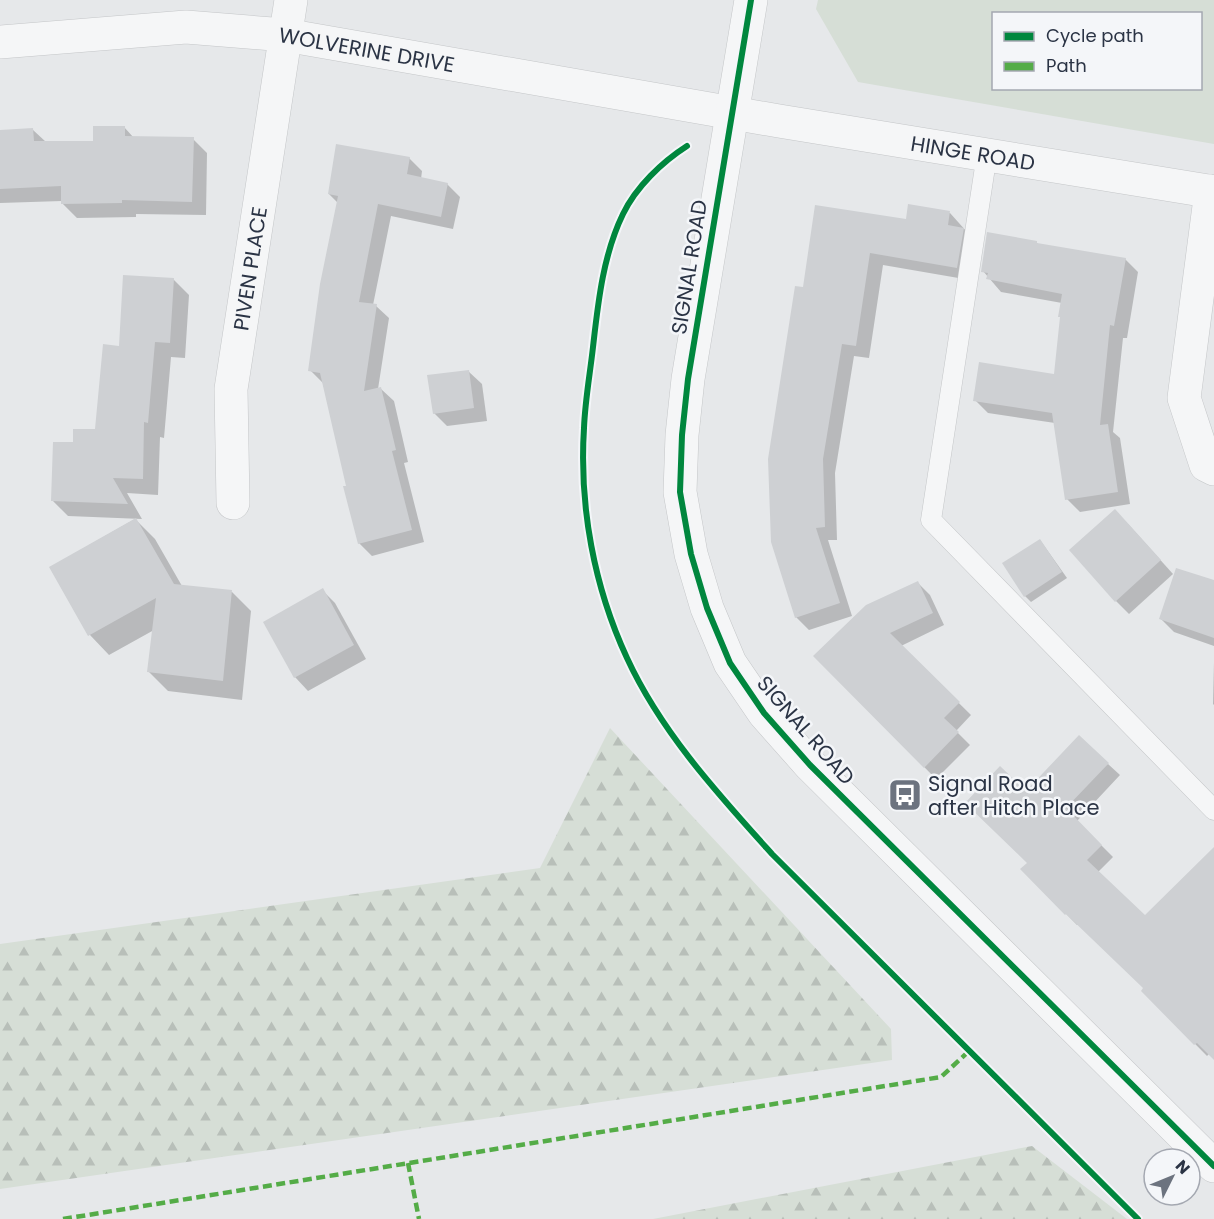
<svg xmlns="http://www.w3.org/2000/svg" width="1214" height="1219" font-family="Poppins,sans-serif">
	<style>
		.forest { fill: url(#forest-firs) }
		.park { fill: #d6ded6; fill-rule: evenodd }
		.shadow { fill: #0003 }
		.building { fill: #ced0d3 }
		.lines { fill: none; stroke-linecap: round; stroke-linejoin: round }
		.service-casing { stroke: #c4c6c8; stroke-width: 21 }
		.minor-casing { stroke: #c4c6c8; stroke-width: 34 }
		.tertiary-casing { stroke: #c4c6c8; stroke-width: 34 }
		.service { stroke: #f5f6f7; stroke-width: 20 }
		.minor { stroke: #f5f6f7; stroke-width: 33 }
		.tertiary { stroke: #f5f6f7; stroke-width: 33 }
		.quiet { stroke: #54ac47; stroke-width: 4.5; stroke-dasharray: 9 4.5; stroke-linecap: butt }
		.cycleway-casing { stroke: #f4f6f9; stroke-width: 10 }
		.cycleway { stroke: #00873e; stroke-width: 6 }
		.labels { text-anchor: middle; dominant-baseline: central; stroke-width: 5; stroke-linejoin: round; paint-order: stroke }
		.street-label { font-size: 21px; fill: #2b3445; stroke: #f4f6f9 }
		.poi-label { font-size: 21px; fill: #2b3445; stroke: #f4f6f9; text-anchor: start }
	</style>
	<defs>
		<pattern id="forest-firs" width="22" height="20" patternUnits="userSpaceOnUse" patternTransform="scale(1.5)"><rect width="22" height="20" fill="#d6ded6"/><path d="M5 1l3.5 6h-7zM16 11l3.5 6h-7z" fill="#b8bfb9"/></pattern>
	</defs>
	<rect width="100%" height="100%" fill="#e6e8ea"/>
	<g class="forest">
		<polygon points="610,728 891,1029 892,1060 0,1189 0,944 540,868"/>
		<polygon points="1032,1146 1127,1219 653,1219"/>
	</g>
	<path class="park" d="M 818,0 L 1214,0 L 1214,144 L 858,82 L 816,9 ZM 994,14 L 1200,14 L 1200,88 L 994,88 Z"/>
	<g class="shadow">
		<polygon points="124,127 134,138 193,139 207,153 206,215 136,214 136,217 77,218 62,203 62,201 0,203 0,131 33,130 46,142 95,142"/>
		<polygon points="409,158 422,171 421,179 447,184 460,197 453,229 391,216 373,305 376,306 389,318 378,389 381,389 394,401 408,462 404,463 424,542 372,556 359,543 348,487 323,383 310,370 338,203 329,194"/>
		<polygon points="950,213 976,242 970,280 883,265 869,358 854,356 835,473 837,540 828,540 852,616 809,630 796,617 805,289 907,221"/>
		<polygon points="1036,242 1039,245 1125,259 1138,272 1127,338 1123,338 1113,432 1120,438 1130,504 1080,512 1067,499 1055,423 988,413 975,400 1056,376 1062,303 1001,292 983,271"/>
		<polygon points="173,279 189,295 185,358 171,357 164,438 160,437 158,495 127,493 142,519 68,516 53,501 74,444 96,431 120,348"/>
		<polygon points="468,371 482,384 487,421 447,426 434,413"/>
		<polygon points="135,519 155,539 182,586 232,592 251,611 242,700 168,691 149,672 154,630 109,655 90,635 51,567"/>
		<polygon points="1128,524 1173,574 1129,614 1116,601"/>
		<polygon points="1040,540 1067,578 1031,602 1025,596"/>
		<polygon points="1214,582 1214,646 1174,632 1161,619"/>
		<polygon points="918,583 930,595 944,625 901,646 971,715 956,731 970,745 936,779 815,656"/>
		<polygon points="322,590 335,603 366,659 308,691 295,677 265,622"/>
		<polygon points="1214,662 1214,705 1213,704"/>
		<polygon points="1108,764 1120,775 1077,821 1113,857 1098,872 1145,918 1214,869 1214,1058 1209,1054 1207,1056 1143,991 1145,989 1079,924 1077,925 1022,869 1029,863 1027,793"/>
	</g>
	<g class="building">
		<polygon points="93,126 125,126 125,136 194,137 192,202 122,200 122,203 61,204 61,186 0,189 0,130 33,128 34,141 93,141"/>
		<polygon points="336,144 410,157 407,174 448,183 441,217 378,204 359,302 377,304 364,391 381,387 396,450 392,451 412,530 358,544 343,486 346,486 320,373 308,371 320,284 338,196 328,194"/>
		<polygon points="908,204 950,211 948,225 964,228 957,268 870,253 856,346 842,344 823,459 825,527 816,528 840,603 795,618 771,542 768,459 795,286 803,287 815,205 906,219"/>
		<polygon points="987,232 1037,241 1037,243 1126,258 1114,326 1110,325 1100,425 1108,424 1118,492 1065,500 1052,413 973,401 979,362 1054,374 1060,317 1058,317 1062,294 986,279 988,273 981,272"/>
		<polygon points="123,275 174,278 170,343 155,342 148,423 144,422 143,479 113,478 128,504 51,501 53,442 73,442 73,429 95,429 103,344 119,346"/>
		<polygon points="469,370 474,408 433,414 427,375"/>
		<polygon points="1115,509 1161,560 1115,602 1069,550"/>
		<polygon points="136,518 174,584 232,590 223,681 147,672 156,598 88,636 49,567"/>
		<polygon points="1040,539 1062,572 1024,597 1002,563"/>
		<polygon points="1176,568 1214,580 1214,638 1159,619"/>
		<polygon points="918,581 933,613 890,633 960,702 944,718 959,732 924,768 813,656 866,605"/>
		<polygon points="323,588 354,645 294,678 263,622"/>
		<polygon points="1079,735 1109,763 1066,808 1102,845 1087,860 1145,915 1214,847 1214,1060 1197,1043 1194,1045 1141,991 1143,988 1066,914 1065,915 1020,869 1027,863 965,803 1000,766 1026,791"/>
	</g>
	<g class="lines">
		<defs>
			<polyline id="service" points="987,154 931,520 1214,810"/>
			<g id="minor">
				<path id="s1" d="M 0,42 L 186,27 L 285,35 L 779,121 L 1214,192"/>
				<polyline points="1211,191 1184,398 1206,465 1214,469"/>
				<path id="s2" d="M 233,503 L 231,389 L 291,0"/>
			</g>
			<polyline id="tertiary" points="751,0 688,379 682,435 680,492 691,554 707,608 730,663 764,713 810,765 1214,1166"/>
		</defs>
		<use href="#service" class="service-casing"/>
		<use href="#minor" class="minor-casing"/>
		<use href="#tertiary" class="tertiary-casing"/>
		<use href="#service" class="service"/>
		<use href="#minor" class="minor"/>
		<use href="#tertiary" class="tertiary"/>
		<g class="quiet">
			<polyline points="408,1163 419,1219"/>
			<polyline points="63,1219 941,1077 969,1051"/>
		</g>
		<defs>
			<g id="cycleway">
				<polyline points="751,0 688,379 682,435 680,492 691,554 707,608 730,663 764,713 810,765 1214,1166"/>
				<path d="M 687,146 C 662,162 636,187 623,214 C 603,255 598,303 593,347 C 590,374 585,401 584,428 C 579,506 594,587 627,658 C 661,732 718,794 772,854 L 1138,1219"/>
			</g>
		</defs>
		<use href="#cycleway" class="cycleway-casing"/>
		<use href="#cycleway" class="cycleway"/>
	</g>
	<defs>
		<symbol id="bus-square" viewBox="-11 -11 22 22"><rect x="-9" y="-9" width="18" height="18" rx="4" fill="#6c737f" stroke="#f4f6f9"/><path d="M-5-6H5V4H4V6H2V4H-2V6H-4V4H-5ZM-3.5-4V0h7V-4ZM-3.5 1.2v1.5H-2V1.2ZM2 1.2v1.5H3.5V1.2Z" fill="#fff"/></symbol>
	</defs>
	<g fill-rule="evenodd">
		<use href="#bus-square" x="886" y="776" width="38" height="38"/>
	</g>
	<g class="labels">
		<g class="street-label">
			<text stroke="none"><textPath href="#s1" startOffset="369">WOLVERINE DRIVE</textPath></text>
			<text stroke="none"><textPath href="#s1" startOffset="984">HINGE ROAD</textPath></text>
			<text transform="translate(689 267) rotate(-81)">SIGNAL ROAD</text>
			<text stroke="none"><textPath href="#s2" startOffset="236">PIVEN PLACE</textPath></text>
			<text transform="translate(806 730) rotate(49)">SIGNAL ROAD</text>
		</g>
		<g class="poi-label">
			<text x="928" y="783">Signal Road<tspan x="928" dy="24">after Hitch Place</tspan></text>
		</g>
	</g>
	<rect x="992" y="12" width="210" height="78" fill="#f4f6f9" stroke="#a4a8b1" stroke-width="1.5"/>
	<rect x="1004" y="32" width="30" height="9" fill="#00873e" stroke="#a4a8b1" stroke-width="1.5"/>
	<text x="1046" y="42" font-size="18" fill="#2b3445">Cycle path</text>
	<rect x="1004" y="62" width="30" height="9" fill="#54ac47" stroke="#a4a8b1" stroke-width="1.5"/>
	<text x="1046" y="72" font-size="18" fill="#2b3445">Path</text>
	<g transform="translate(1172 1177) rotate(47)"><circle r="28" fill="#f4f6f9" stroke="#a4a8b1" stroke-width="1.5"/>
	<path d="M0-4.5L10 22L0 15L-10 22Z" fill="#6c737f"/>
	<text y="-9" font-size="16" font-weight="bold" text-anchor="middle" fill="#2b3445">N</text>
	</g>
</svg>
